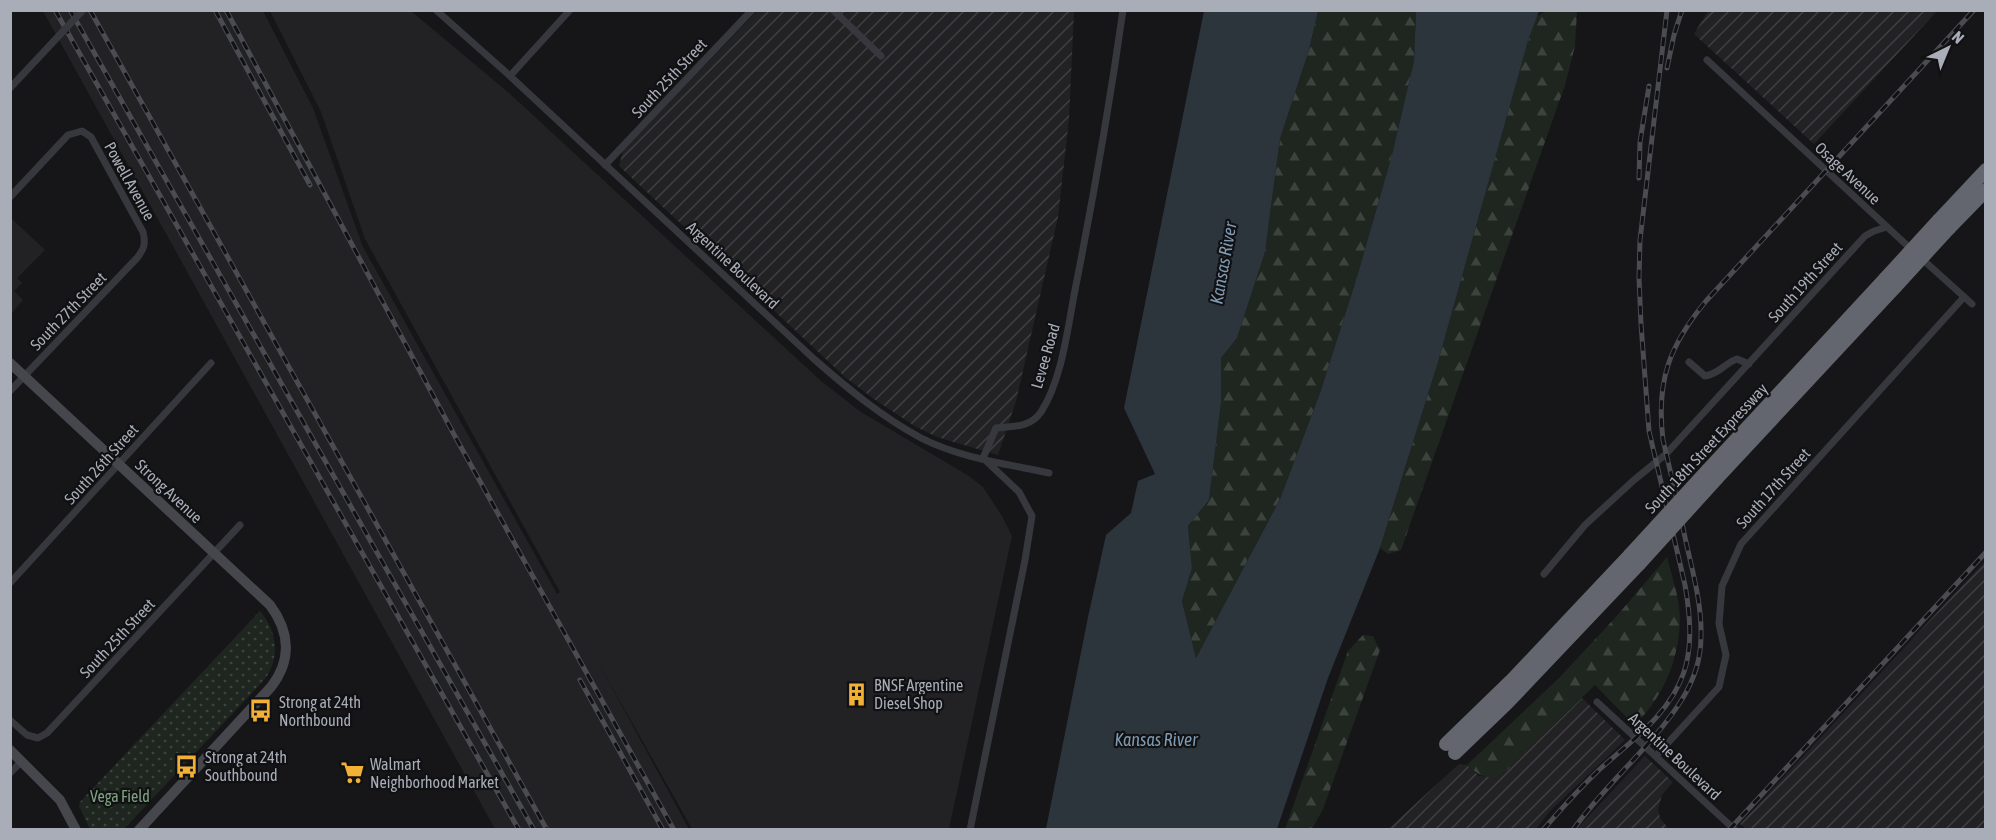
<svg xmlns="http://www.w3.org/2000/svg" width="1996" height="840" font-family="'Asap Condensed',sans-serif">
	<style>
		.built { fill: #222225 }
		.industrial { fill: url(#industrial-furrows) }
		.forest { fill: url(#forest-firs) }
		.park { fill: url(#park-dots) }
		.water { fill: #2c353c }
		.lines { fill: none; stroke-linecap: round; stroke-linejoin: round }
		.street { stroke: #37383d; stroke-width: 7 }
		.secondary { stroke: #45474d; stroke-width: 10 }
		.highway { stroke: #63666e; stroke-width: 14 }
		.rail-casing { stroke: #4a4c52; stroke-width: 5 }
		.rail { stroke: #111113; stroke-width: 3; stroke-dasharray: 9; stroke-linecap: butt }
		.street-bridge { stroke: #37383d; stroke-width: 7 }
		.highway-bridge { stroke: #63666e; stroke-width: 14 }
		.labels { text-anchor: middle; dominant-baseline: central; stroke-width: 4.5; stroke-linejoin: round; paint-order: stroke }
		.street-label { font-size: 16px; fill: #a8adb8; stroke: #111113 }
		.poi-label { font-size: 16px; fill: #a8adb8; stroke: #111113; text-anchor: start }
		.park-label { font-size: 16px; fill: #7fa381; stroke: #111113 }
		.water-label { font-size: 18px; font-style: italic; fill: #7f9bb3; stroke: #111113 }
	</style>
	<defs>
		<pattern id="industrial-furrows" width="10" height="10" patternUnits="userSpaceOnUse" patternTransform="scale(1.5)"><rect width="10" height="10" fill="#222225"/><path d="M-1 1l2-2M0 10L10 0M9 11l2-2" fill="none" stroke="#3f3f43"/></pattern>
		<pattern id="forest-firs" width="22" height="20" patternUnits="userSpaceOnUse" patternTransform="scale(1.5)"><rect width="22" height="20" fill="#1e261f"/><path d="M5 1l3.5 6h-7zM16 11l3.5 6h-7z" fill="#3c433d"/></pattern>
		<pattern id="park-dots" width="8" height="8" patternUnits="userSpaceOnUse" patternTransform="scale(1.5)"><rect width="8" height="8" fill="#1e261f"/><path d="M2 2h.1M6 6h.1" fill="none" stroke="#3c433d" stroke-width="1.8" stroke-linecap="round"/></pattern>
	</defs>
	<rect width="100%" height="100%" fill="#161618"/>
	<g class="built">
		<polygon points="43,11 263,11 313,108 363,247 557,594 560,592 365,239 321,112 270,11 411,11 509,93 821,381 861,412 969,476 983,487 1002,516 1012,536 949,829 692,829 599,664 689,829 495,829"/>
		<polygon points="11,218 45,250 17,278 22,283 14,291 23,300 11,314"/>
	</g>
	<g class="industrial">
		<polygon points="757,11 1074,11 1069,119 1058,217 1016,401 998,455 937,437 916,427 874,399 845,377 619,166 623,151"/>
		<polygon points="1708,11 1708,10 1937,11 1814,144 1694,34"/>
		<polygon points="1985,561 1985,829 1746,829 1740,824"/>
		<polygon points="1582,698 1625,740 1550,811 1536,829 1387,830 1459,764 1467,765 1479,776 1500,777"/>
		<polygon points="1645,756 1673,782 1662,795 1658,809 1660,818 1668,828 1666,830 1578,829 1584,821"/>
	</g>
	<g class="forest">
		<polygon points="1318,11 1416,11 1414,61 1392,155 1357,277 1320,393 1280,499 1196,658 1182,601 1192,568 1188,526 1209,500 1221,403 1221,358 1237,338 1265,252 1280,139 1309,50"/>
		<polygon points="1546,11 1577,11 1575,46 1565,85 1401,550 1388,554 1380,548 1438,362 1528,41 1537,16"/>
		<path d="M 1667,557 C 1671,573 1677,590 1679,607 C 1684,647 1665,698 1634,725 L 1595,685 L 1500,777 C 1485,779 1478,775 1467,765 L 1559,678 L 1615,618 Z"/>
		<polygon points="1363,635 1373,636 1380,650 1323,809 1312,829 1285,829 1348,651"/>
	</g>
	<path class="park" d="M 260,611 C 277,631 281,658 264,680 L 124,829 L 90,829 L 79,806 L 80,802 Z"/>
	<polygon class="water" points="1204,11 1318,11 1309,50 1280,139 1265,252 1237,338 1221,358 1221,403 1209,500 1188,526 1192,568 1182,601 1196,658 1280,499 1320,393 1357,277 1392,155 1414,61 1416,11 1539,11 1528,41 1438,362 1380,548 1328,678 1277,829 1046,829 1088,617 1106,535 1131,513 1138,481 1155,474 1124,408"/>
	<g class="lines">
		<g class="street">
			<path d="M 436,10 L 510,76 L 814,359 C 847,388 882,417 921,438 C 960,458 1007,464 1049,473"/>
			<polyline points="833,10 881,56"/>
			<polyline points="1707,60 1912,250"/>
			<polyline points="510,76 570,10"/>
			<polyline points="605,165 752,10"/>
			<path d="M 10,197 L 68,135 L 82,131 L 91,137 L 143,232 C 146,244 144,249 137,258 L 10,391"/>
			<polyline points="1921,258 1972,304"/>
			<path d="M 1689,362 L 1705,376 C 1719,374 1725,363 1737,359 L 1749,364"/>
			<polyline points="1544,574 1585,525 1634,480 1666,454 1865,236 1874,231 1887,227"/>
			<polyline points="10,583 211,363"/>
			<polyline points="1597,702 1735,830"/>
			<polyline points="10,720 27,735 38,738 47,733 240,525"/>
			<polyline points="1656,756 1719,687 1726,655 1719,624 1722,586 1741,544 1964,297"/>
			<polyline points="10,773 22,761"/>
			<path d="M 970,830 L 1025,560 L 1032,516 L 1019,492 L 983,458 L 996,428 C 1013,426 1030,428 1041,412 C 1063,378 1068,324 1076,285 C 1094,194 1110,102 1123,10"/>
		</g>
		<g class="secondary">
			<path d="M 10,363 L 270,605 C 290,632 292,660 271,687 L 139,830"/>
			<polyline points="10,750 60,800 76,830"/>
		</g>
		<g class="highway">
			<polyline points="1939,220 1986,170"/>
			<polyline points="1949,228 1986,190"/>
			<polyline points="1708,470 1885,279"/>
			<polyline points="1717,478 1895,287"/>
			<polyline points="1446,744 1513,679 1630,555"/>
			<polyline points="1455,753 1507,703 1639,564"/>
		</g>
		<defs>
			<g id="rail">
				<polyline points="55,10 519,830"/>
				<polyline points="70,10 534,830"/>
				<polyline points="90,10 547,830"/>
				<polyline points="215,10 310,185"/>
				<polyline points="226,10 457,440 674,830"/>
				<polyline points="1667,68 1674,35 1682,10"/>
				<polyline points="1639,178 1640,142 1649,86"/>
				<polyline points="580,680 663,830"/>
				<path d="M 1543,830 C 1561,809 1580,788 1600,769 C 1631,741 1670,714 1684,672 C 1693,645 1690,614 1685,585 L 1649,431 L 1641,324 L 1639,278 L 1640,240 L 1667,10"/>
				<path d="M 1573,830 C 1605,784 1651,748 1681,701 C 1693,682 1701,659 1701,637 C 1702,605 1693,573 1686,542 C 1679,508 1671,474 1663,440 C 1656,381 1669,346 1706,301 L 1974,10"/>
				<polyline points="1729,830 1986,552"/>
			</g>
		</defs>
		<use href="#rail" class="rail-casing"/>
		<use href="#rail" class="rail"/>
		<polyline class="street-bridge" points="10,88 83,10"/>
		<g class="highway-bridge">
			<polyline points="1885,279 1939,220"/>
			<polyline points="1895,287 1949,228"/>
			<polyline points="1630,555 1708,470"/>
			<polyline points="1639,564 1717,478"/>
		</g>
	</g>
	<defs>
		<symbol id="building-bare" viewBox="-9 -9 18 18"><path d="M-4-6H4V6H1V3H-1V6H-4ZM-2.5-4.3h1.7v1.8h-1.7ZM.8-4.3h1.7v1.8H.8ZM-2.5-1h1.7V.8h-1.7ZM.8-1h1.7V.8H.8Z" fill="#f2b134" stroke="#111113" stroke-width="2.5" paint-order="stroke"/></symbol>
		<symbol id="bus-bare" viewBox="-9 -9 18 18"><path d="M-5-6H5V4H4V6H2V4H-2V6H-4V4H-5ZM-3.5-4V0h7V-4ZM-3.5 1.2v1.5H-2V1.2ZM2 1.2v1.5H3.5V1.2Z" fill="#f2b134" stroke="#111113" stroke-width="2.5" paint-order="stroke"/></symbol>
		<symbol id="supermarket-bare" viewBox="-9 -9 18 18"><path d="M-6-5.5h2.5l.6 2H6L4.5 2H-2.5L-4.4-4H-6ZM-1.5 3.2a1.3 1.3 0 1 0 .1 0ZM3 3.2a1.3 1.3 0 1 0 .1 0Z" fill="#f2b134" stroke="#111113" stroke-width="2.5" paint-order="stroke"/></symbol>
	</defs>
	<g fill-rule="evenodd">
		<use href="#building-bare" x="840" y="678" width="33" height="33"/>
		<use href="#bus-bare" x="244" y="694" width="33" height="33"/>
		<use href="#bus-bare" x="170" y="750" width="33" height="33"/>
		<use href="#supermarket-bare" x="336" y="756" width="33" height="33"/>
	</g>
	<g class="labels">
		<g class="street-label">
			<text transform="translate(669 78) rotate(-47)">South 25th Street</text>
			<text transform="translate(1848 173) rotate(43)">Osage Avenue</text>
			<text transform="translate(130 181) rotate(61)">Powell Avenue</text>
			<text transform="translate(733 265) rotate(43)">Argentine Boulevard</text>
			<text transform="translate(1805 282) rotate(-48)">South 19th Street</text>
			<text transform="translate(68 311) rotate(-46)">South 27th Street</text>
			<text transform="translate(1045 356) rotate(-74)">Levee Road</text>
			<text transform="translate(1706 448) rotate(-47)">South 18th Street Expressway</text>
			<text transform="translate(101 464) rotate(-48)">South 26th Street</text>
			<text transform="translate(1773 488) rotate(-48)">South 17th Street</text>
			<text transform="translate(169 491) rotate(43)">Strong Avenue</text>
			<text transform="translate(117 638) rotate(-47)">South 25th Street</text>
			<text transform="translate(1675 756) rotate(43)">Argentine Boulevard</text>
		</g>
		<g class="poi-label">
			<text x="874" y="685">BNSF Argentine<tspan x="874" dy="18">Diesel Shop</tspan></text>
			<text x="279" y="702">Strong at 24th<tspan x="279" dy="18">Northbound</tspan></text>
			<text x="205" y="757">Strong at 24th<tspan x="205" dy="18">Southbound</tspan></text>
			<text x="370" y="764">Walmart<tspan x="370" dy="18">Neighborhood Market</tspan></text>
		</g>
		<g class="park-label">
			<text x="120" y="796">Vega Field</text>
		</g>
		<g class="water-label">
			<text transform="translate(1223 263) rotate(-80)">Kansas River</text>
			<text x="1156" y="739">Kansas River</text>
		</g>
	</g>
	<rect width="1996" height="840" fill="none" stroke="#a8adb8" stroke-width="24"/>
	<g transform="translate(1948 48) rotate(43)" stroke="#111113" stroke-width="4.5" paint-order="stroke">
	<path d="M0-4.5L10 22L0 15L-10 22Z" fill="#a8adb8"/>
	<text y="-9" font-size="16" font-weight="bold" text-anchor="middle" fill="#a8adb8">N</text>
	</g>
</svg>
